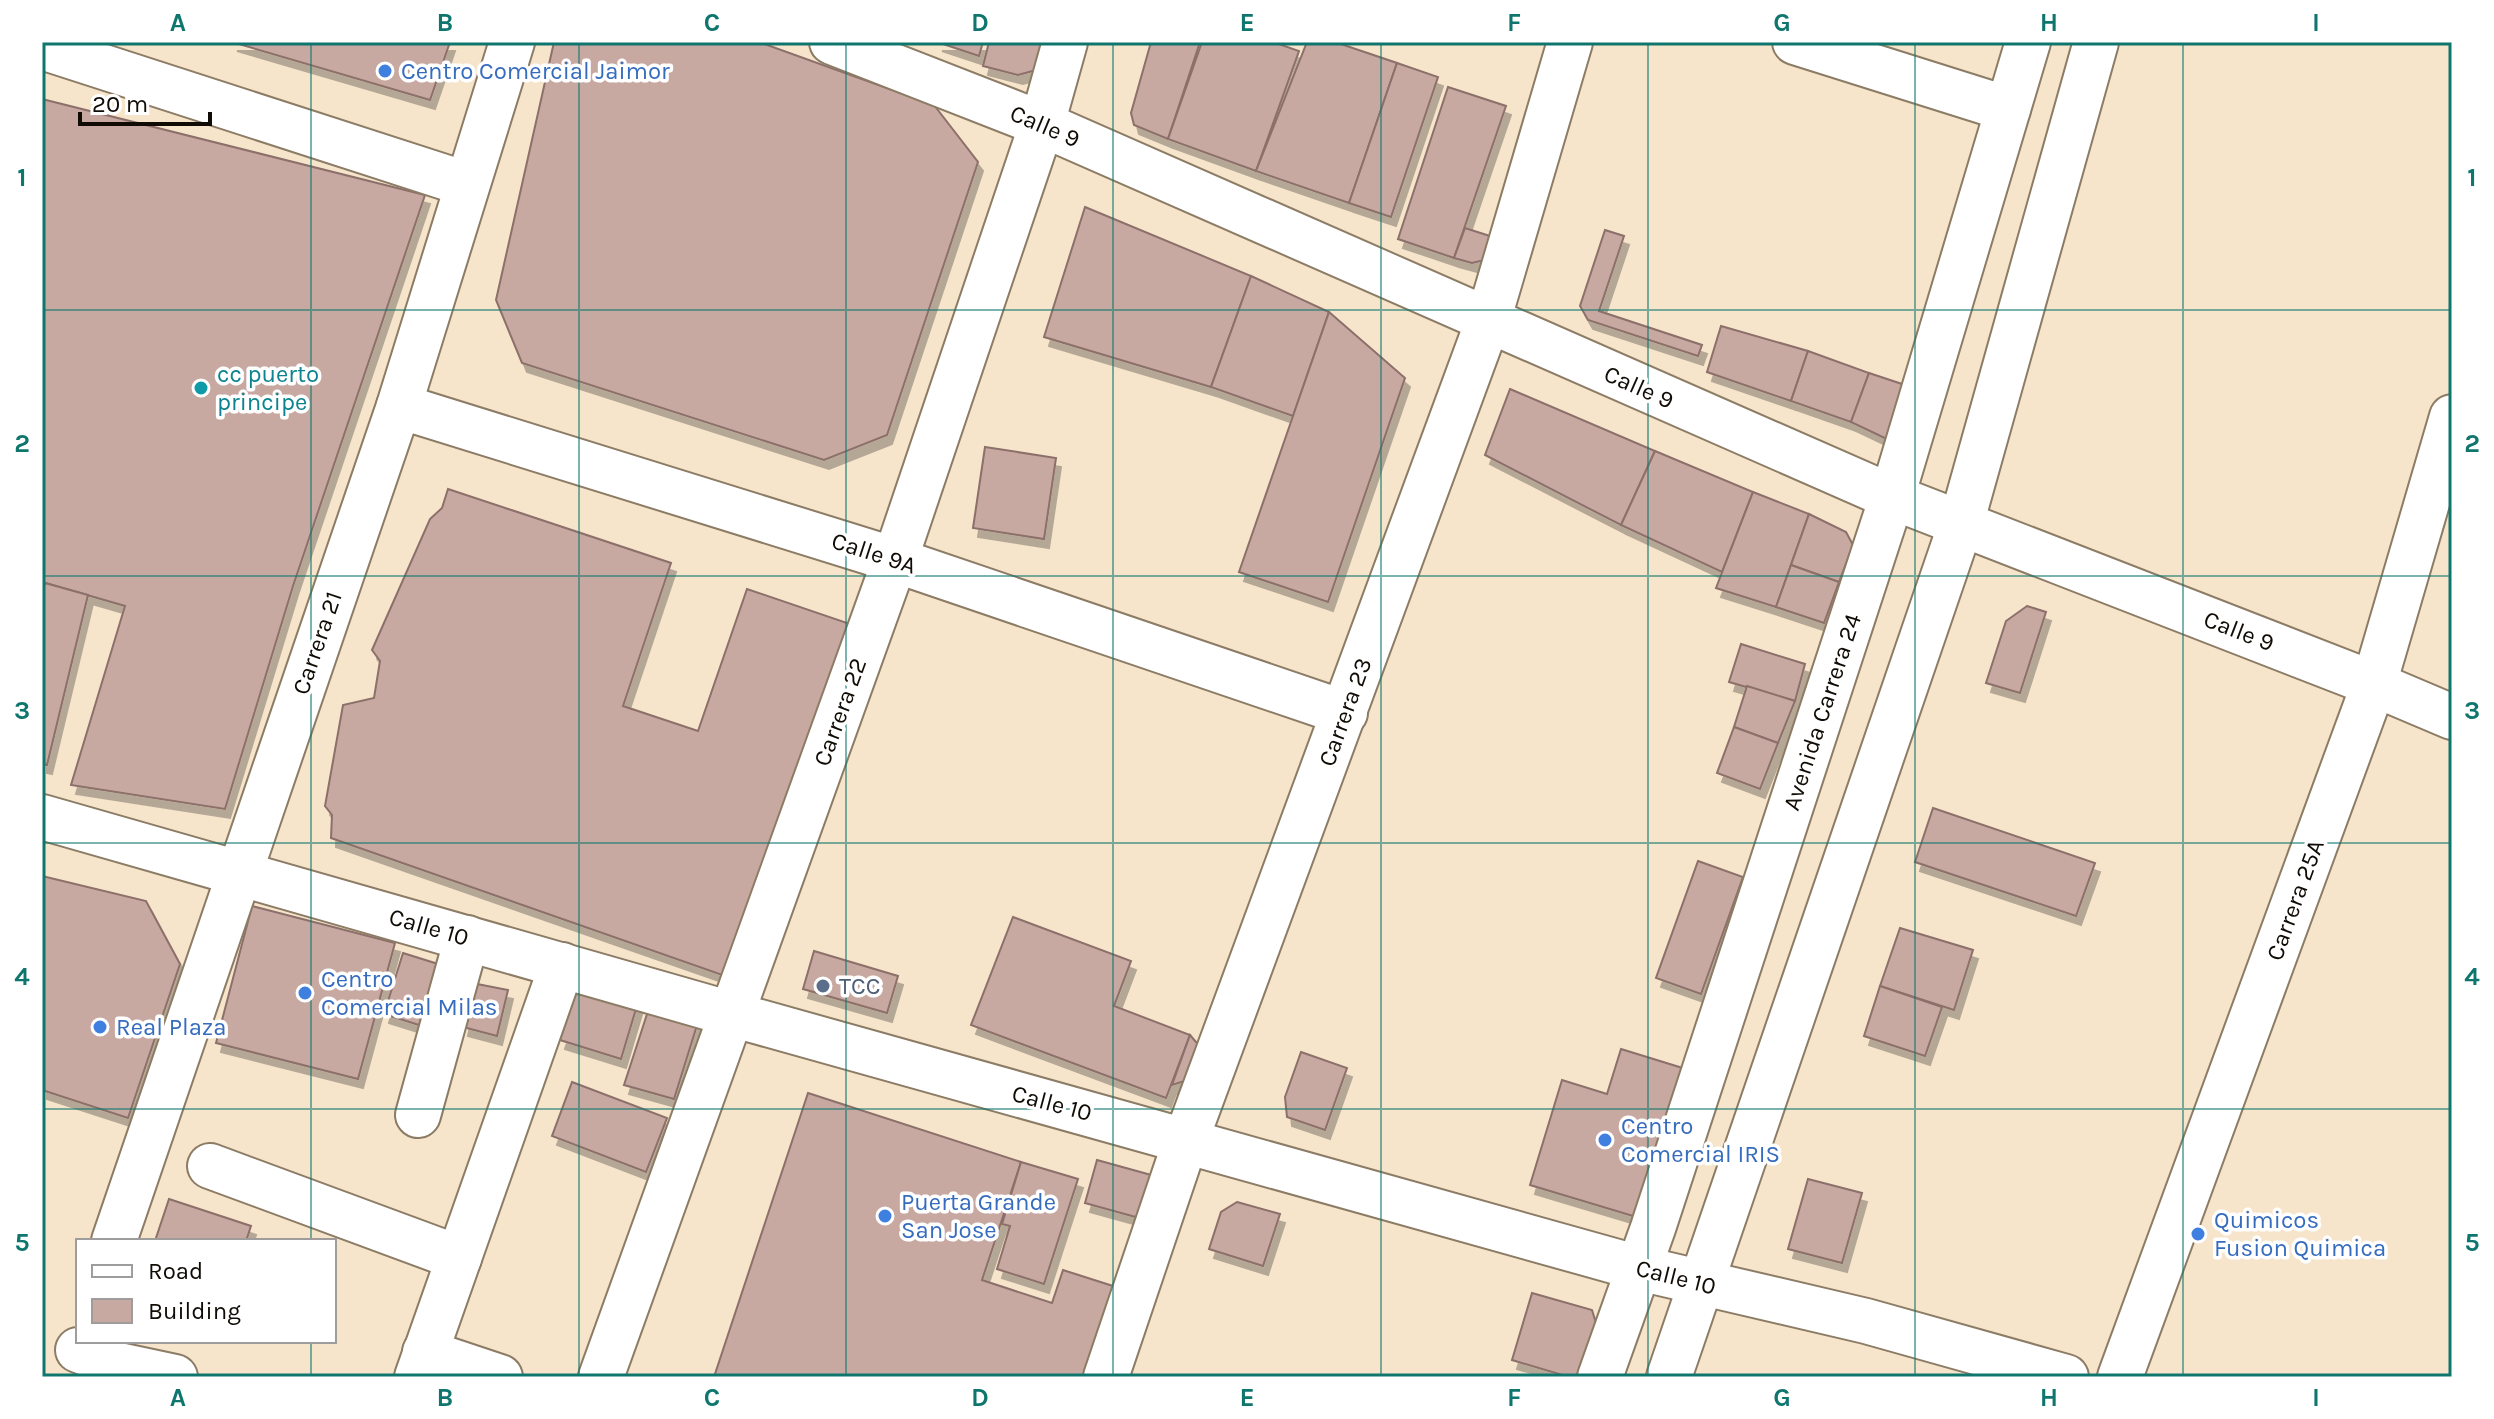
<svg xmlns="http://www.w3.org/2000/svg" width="2494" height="1419" font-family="Karla,sans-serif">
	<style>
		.building { fill: #c8a9a2; stroke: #8c6f6a; stroke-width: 2; filter: url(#shadow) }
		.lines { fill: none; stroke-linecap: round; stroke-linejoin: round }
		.minor-casing { stroke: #8c7c65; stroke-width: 48 }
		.major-casing { stroke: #8c7c65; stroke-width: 48 }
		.minor { stroke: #fff; stroke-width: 44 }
		.major { stroke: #fff; stroke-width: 44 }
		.grid { fill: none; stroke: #0f766e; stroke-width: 2; stroke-opacity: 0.55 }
		.shop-dot { fill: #3f7fe0; stroke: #fff; stroke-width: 3 }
		.culture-dot { fill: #0f9aa8; stroke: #fff; stroke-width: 3 }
		.service-dot { fill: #5c6f8a; stroke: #fff; stroke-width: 3 }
		.labels { text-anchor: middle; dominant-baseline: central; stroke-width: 7; stroke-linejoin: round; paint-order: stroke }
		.shop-label { font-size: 24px; fill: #366cbe; stroke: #fff; text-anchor: start }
		.street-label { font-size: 24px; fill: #100b04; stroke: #fff }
		.culture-label { font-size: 24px; fill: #0d838f; stroke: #fff; text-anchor: start }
		.service-label { font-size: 24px; fill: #4e5e75; stroke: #fff; text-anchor: start }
		.neatline { fill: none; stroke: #0f766e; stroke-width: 3 }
		.grid-label { font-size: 26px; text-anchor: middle; font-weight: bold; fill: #0f766e }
	</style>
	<defs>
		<filter id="shadow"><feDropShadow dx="5" dy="9" stdDeviation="0" flood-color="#0004"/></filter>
	</defs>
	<rect width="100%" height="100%" fill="#f6e4cb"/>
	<g class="building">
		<polygon points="232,42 450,42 430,100"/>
		<polygon points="554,42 759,42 934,105 978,162 887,435 824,460 522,363 496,300"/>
		<polygon points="937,42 983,42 979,56"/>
		<polygon points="989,42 1047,42 1040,69 1018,75 983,66"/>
		<polygon points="1151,42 1200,42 1168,139 1134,125 1131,113"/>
		<polygon points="1202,42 1273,42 1299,51 1256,171 1168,139"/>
		<polygon points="1307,42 1335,42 1397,63 1349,203 1256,171"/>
		<polygon points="1397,63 1438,77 1391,217 1349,203"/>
		<polygon points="1448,87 1506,106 1454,258 1398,239"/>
		<polygon points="42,99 425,195 293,586 225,809 71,785 125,606 42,582"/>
		<polygon points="1085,207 1251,276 1211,387 1044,337"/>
		<polygon points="1465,228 1496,238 1489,259 1472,263 1454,258"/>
		<polygon points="1605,230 1624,236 1599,311 1702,345 1698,356 1588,320 1580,306"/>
		<polygon points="1251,276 1329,312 1293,416 1211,387"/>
		<polygon points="1329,312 1405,378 1328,602 1239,572"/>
		<polygon points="1721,326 1808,351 1791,401 1707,372"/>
		<polygon points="1808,351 1869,373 1851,422 1791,401"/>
		<polygon points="1869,373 1908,386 1891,441 1851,422"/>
		<polygon points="1510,389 1655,451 1621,525 1485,455"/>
		<polygon points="985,447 1056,458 1044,539 973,528"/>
		<polygon points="1655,451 1753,492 1722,572 1621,525"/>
		<polygon points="448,489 671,563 623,706 698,731 747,589 853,625 728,977 331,838 332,815 325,806 343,705 374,698 380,661 372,650 430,519 442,508"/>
		<polygon points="1753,492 1809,514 1776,607 1716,588"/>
		<polygon points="1809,514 1846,532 1853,545 1839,582 1791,565"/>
		<polygon points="1791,565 1839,582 1824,623 1776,607"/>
		<polygon points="45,583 88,595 47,765 42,764 42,595"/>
		<polygon points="2027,606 2046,612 2020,693 1986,683 2006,621"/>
		<polygon points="1741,644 1805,664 1795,701 1729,682"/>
		<polygon points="1747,686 1795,701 1778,743 1734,727"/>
		<polygon points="1734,727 1778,743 1760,789 1717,773"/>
		<polygon points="1933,808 2095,863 2076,916 1915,862"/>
		<polygon points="1698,861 1743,877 1701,994 1656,978"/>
		<polygon points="42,876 146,901 180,964 128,1118 42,1090"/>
		<polygon points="252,906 395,943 358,1079 216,1043"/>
		<polygon points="1013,917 1131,961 1114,1006 1190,1035 1166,1098 971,1025"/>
		<polygon points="1900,928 1973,950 1954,1010 1880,986"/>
		<polygon points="814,951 898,976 887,1013 803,989"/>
		<polygon points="403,953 438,964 419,1025 384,1014"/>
		<polygon points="472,983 508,990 497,1036 463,1027"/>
		<polygon points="579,983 638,1002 621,1059 560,1040"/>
		<polygon points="1880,986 1942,1007 1925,1056 1864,1036"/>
		<polygon points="649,1008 698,1022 674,1099 624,1085"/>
		<polygon points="1190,1035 1202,1049 1191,1079 1172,1085"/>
		<polygon points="1621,1049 1689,1070 1643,1219 1530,1185 1562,1080 1607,1094"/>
		<polygon points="1301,1052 1347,1068 1325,1130 1287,1117 1285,1097"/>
		<polygon points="572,1082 667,1118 646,1172 552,1136"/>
		<polygon points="808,1093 1021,1162 982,1280 1052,1303 1063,1270 1116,1287 1087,1377 714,1377"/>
		<polygon points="1097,1160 1162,1178 1150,1221 1085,1203"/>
		<polygon points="1021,1162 1078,1179 1044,1284 997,1269 1010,1226 1002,1224"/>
		<polygon points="1808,1179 1862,1193 1842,1263 1788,1249"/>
		<polygon points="169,1199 251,1226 246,1241 155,1241"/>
		<polygon points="1237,1202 1280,1214 1263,1266 1209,1249 1221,1212"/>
		<polygon points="1532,1293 1592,1310 1596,1323 1579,1377 1569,1377 1512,1360"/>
	</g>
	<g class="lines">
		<defs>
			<g id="minor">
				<polyline points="832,42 1042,124 1885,494 2374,684 2452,717"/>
				<polyline points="1795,42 2008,109"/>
				<polyline points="42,47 466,184"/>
				<polyline points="399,406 895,560 1345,713"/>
				<polyline points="42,817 731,1014 1639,1268 1866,1321 2066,1377"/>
				<polyline points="418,1115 467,938"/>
				<polyline points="210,1166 459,1258"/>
				<polyline points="114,1241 399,406 512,42"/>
				<polyline points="78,1350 114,1364 175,1377"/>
				<polyline points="425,1352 500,1377"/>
				<polyline points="417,1377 562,965"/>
				<polyline points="601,1377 895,560 1042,124 1065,42"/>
				<polyline points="1106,1377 1186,1140 1488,321 1570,42"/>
				<polyline points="2120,1377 2374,684 2452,417"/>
			</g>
			<g id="major">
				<polyline points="1600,1377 1653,1228 1892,497 2028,42"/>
				<polyline points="1669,1377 1961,524 2096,42"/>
			</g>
		</defs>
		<use href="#minor" class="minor-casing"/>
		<use href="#major" class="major-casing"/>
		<use href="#minor" class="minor"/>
		<use href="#major" class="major"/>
	</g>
	<path class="grid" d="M 311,42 L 311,1241M 579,42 L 579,1377M 846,42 L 846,1377M 1113,42 L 1113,1377M 1381,42 L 1381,1377M 1648,42 L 1648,1377M 1915,42 L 1915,1377M 2183,42 L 2183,1377M 42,310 L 2452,310M 42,576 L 2452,576M 42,843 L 2452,843M 42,1109 L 2452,1109M 311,1341 L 311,1377"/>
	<g class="shop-dot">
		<circle cx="385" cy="71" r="8"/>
		<circle cx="305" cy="993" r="8"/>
		<circle cx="100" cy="1027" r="8"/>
		<circle cx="1605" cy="1140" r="8"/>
		<circle cx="885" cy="1216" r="8"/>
		<circle cx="2198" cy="1234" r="8"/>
	</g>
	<circle class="culture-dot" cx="201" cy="388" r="8"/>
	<circle class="service-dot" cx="823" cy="986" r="8"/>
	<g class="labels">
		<g class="shop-label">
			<text x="401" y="71">Centro Comercial Jaimor</text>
			<text x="321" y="979">Centro<tspan x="321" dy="28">Comercial Milas</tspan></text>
			<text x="116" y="1027">Real Plaza</text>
			<text x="1621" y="1126">Centro<tspan x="1621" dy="28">Comercial IRIS</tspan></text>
			<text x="901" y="1202">Puerta Grande<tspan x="901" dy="28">San Jose</tspan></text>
			<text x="2214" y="1220">Quimicos<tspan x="2214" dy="28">Fusion Quimica</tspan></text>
		</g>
		<g class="street-label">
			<text transform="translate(1045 126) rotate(23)">Calle 9</text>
			<text transform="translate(1639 387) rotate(24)">Calle 9</text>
			<text transform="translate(874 553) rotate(18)">Calle 9A</text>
			<text transform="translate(2239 631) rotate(21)">Calle 9</text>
			<text transform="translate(317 643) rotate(-71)">Carrera 21</text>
			<text transform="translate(840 712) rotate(-70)">Carrera 22</text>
			<text transform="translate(1345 712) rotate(-70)">Carrera 23</text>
			<text transform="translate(1822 712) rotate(-72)">Avenida Carrera 24</text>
			<text transform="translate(2295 900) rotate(-70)">Carrera 25A</text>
			<text transform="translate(429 927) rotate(16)">Calle 10</text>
			<text transform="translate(1052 1103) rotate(15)">Calle 10</text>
			<text transform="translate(1676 1277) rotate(14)">Calle 10</text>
		</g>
		<g class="culture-label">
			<text x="217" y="374">cc puerto<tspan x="217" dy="28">principe</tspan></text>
		</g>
		<g class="service-label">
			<text x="839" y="986">TCC</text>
		</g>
	</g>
	<rect width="2494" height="1419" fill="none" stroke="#ffffff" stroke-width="88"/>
	<rect x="76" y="1239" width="260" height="104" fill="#ffffff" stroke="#9f9d9b" stroke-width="2"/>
	<rect x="92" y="1265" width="40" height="12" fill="#ffffff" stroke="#9f9d9b" stroke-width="2"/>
	<text x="148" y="1279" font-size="24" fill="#100b04">Road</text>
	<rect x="92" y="1299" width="40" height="24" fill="#c8a9a2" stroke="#9f9d9b" stroke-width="2"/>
	<text x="148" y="1319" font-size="24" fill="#100b04">Building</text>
	<path d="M80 112v12h130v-12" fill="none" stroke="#100b04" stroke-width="4"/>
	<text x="92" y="112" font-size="24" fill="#100b04" stroke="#ffffff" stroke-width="6" paint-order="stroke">20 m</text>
	<rect x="44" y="44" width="2406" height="1331" class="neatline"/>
	<g class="grid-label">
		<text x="178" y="31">A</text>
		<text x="445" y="31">B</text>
		<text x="712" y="31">C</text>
		<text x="980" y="31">D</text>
		<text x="1247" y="31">E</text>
		<text x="1514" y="31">F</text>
		<text x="1782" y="31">G</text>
		<text x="2049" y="31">H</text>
		<text x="2316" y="31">I</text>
		<text x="22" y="186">1</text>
		<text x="2472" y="186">1</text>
		<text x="22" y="452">2</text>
		<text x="2472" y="452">2</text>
		<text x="22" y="719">3</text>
		<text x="2472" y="719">3</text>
		<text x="22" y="985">4</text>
		<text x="2472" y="985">4</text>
		<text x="22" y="1251">5</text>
		<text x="2472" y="1251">5</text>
		<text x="178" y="1406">A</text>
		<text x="445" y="1406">B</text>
		<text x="712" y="1406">C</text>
		<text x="980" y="1406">D</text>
		<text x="1247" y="1406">E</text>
		<text x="1514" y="1406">F</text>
		<text x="1782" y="1406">G</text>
		<text x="2049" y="1406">H</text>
		<text x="2316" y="1406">I</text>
	</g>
</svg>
